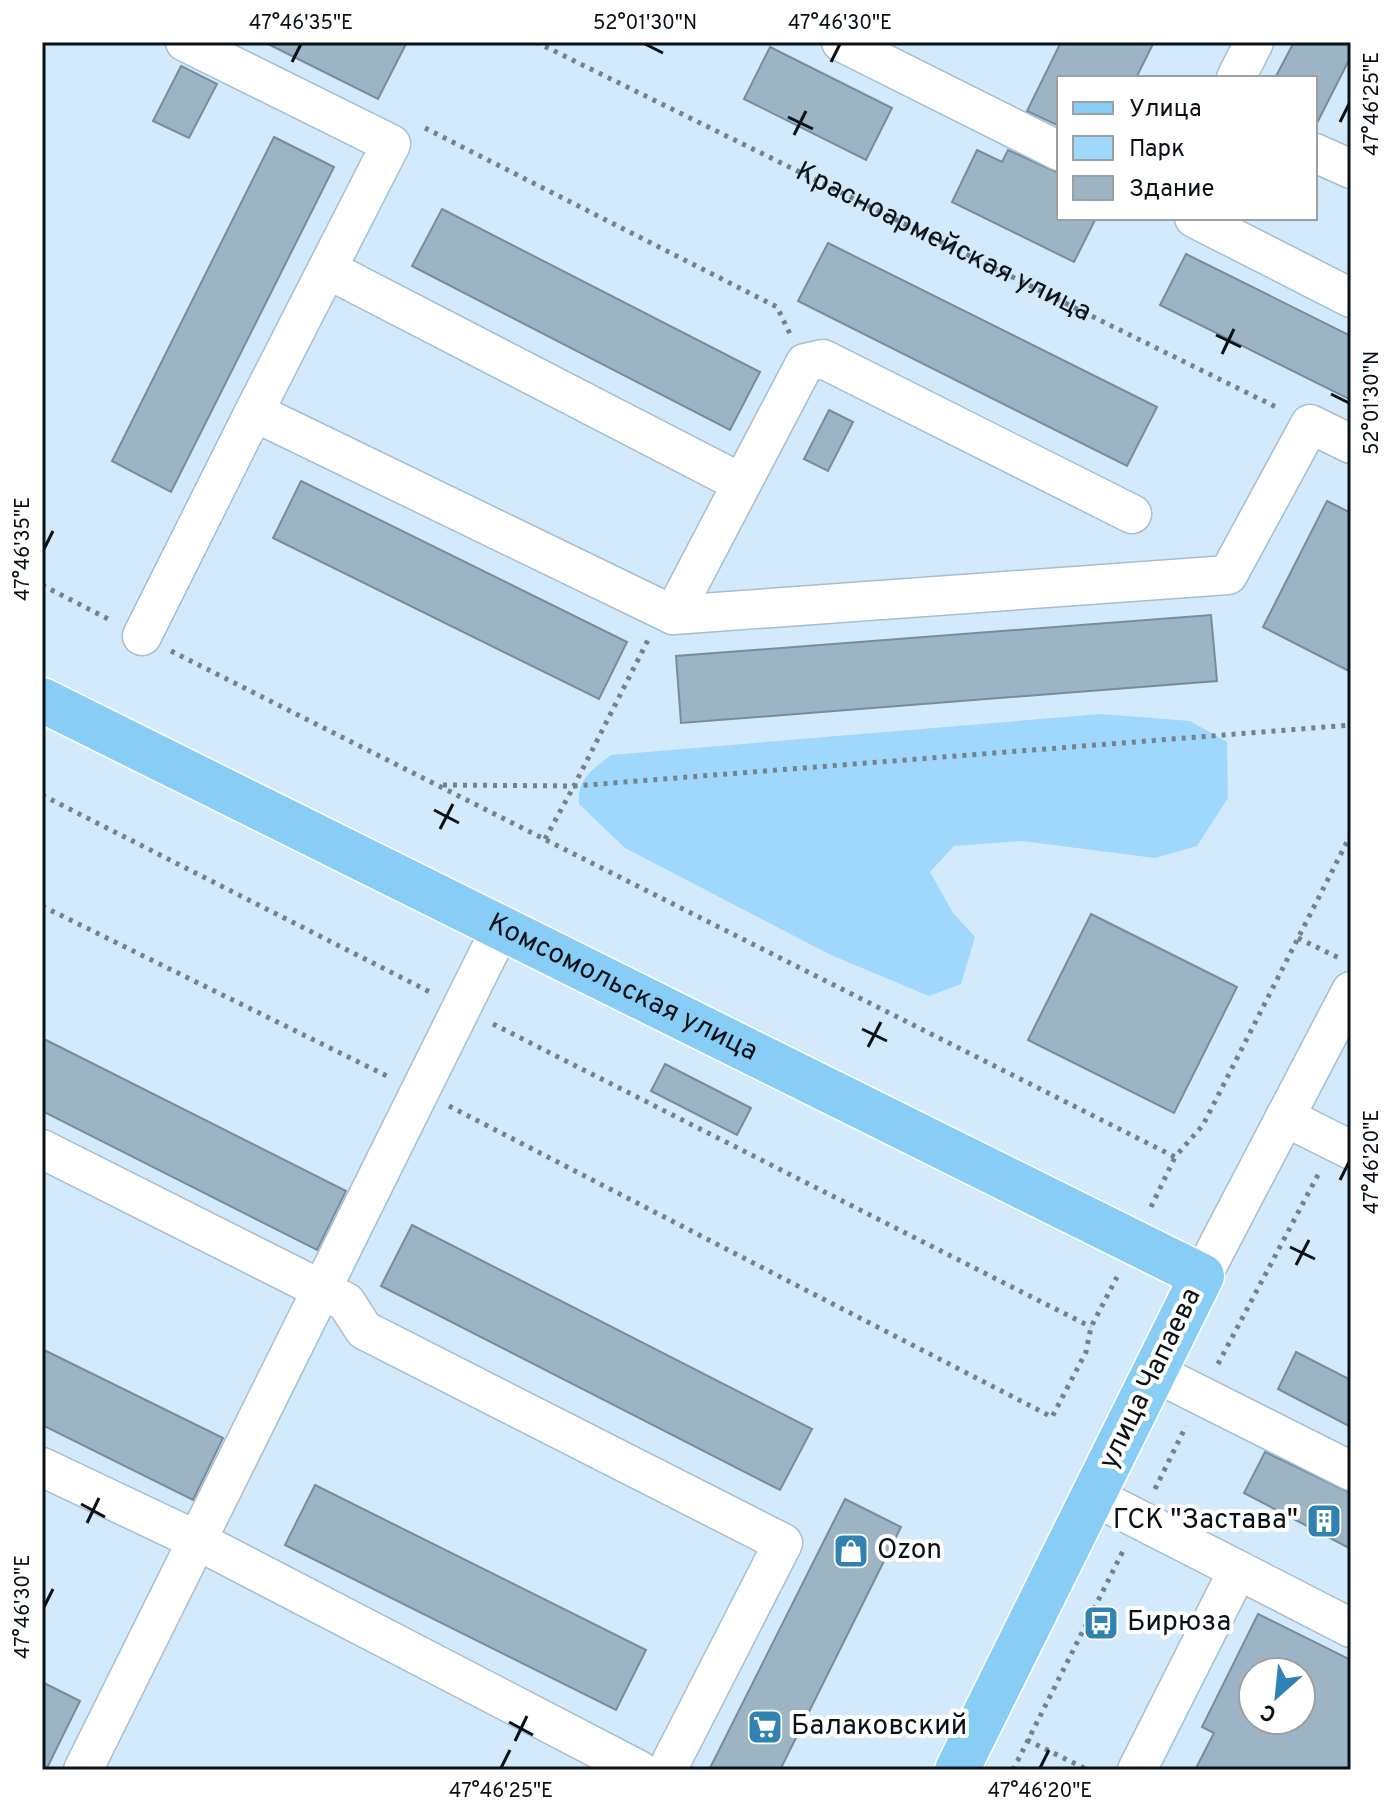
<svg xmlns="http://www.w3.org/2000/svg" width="1393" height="1812" font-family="Overpass,sans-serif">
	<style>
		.green { fill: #9fd7fd }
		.building { fill: #9db4c5; stroke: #778d9d; stroke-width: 2; fill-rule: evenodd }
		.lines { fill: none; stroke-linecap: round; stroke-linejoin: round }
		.minor-casing { stroke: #a6bece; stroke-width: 41 }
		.major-casing { stroke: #fff; stroke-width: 47 }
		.path { stroke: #72838e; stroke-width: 5; stroke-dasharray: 4 6; stroke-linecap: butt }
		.minor { stroke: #fff; stroke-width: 38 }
		.major { stroke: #88cdf6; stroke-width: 44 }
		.ticks { fill: none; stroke: #091116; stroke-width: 3 }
		.labels { text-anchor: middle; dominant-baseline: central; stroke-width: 8; stroke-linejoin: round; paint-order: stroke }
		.street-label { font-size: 28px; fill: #091116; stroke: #fff }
		.poi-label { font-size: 28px; fill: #091116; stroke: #fff; text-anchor: start }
		.neatline { fill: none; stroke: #091116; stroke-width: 3 }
		.ticks-label { font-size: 20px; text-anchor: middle; fill: #091116 }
	</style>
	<rect width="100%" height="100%" fill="#d2eafc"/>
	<path class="green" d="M 1101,714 L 1190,721 L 1227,742 L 1228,798 L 1197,846 L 1155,858 L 1022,841 L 954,846 L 930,872 L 953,913 L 975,937 L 961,984 L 929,996 L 831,955 L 625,848 L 579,804 C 577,779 592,770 611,755 Z"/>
	<g class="building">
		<polygon points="264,42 407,42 378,99"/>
		<polygon points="1061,42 1154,42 1136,78 1059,78 1059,126 1027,111"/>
		<polygon points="1294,42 1351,42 1351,56 1315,127 1315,78 1275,78"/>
		<polygon points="770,47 892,108 866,160 744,99"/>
		<polygon points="181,66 217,84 189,138 153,121"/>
		<polygon points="274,137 334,167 171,492 112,461"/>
		<polygon points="977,150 1002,162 1008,150 1059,173 1059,218 1096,218 1074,262 952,202"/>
		<polygon points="442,209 760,372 730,430 412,266"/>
		<polygon points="828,243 1157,407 1127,466 798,301"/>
		<polygon points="1186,254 1351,336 1351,400 1160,305"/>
		<polygon points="829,410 853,422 828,471 804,459"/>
		<polygon points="301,481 627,642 599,699 273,538"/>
		<polygon points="1327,501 1351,513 1351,672 1263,627"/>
		<polygon points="1211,615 1217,681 681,723 676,656"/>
		<polygon points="1091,914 1237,987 1174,1113 1028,1040"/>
		<polygon points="42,1038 346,1191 317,1250 42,1111"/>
		<polygon points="665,1064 751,1108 737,1135 651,1091"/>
		<polygon points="412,1225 812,1429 780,1490 381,1286"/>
		<polygon points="42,1349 223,1438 193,1500 42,1425"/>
		<polygon points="1296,1352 1351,1380 1351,1427 1278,1389"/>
		<polygon points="1265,1452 1351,1493 1351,1549 1244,1493"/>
		<polygon points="315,1485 646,1650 616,1710 285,1545"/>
		<polygon points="845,1499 901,1527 780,1770 709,1770"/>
		<path d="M 1258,1614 L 1351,1660 L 1351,1770 L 1195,1770 L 1214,1733 L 1202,1727 ZM 1253,1672 L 1301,1672 L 1301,1720 L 1253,1720 Z"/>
		<polygon points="42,1682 80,1701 46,1770 42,1770"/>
	</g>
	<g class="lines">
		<defs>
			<g id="minor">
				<polyline points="185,42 391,144 254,412"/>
				<polyline points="841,42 1059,151"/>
				<polyline points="1236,78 1254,42"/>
				<polyline points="1315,153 1351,169"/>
				<polyline points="1194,218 1351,298"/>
				<polyline points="327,269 741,483"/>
				<polyline points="673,615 805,363 823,359 1132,514"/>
				<polyline points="142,636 254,412 673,615 1228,575 1310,424 1351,444"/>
				<polyline points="1285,1117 1351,1150"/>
				<polyline points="42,1149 346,1302 364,1330 783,1543 667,1770"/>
				<polyline points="1202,1276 1351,991"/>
				<polyline points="1154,1372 1351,1471"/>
				<polyline points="42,1467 196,1540 639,1770"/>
				<polyline points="1093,1496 1238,1570 1137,1770"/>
				<polyline points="1238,1570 1351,1628"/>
				<polyline points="83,1770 502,926"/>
			</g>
			<g id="major">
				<path id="s2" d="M 42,700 L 1202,1276 L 957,1770"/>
			</g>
		</defs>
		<use href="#minor" class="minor-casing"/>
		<use href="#major" class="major-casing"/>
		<g class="path">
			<path id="s1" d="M 536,42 L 1280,409"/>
			<polyline points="425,128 777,307 790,334"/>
			<polyline points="42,585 112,621"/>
			<polyline points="171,651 1175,1157 1203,1125 1351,834"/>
			<polyline points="443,785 574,786 648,640"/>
			<polyline points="42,795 430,992"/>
			<polyline points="545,839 574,786 1351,725"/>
			<polyline points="42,906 389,1077"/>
			<polyline points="1298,938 1339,958"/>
			<polyline points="493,1024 1091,1327"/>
			<polyline points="449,1106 1052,1417 1086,1352 1091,1327 1117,1277"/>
			<polyline points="1151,1207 1175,1157"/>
			<polyline points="1218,1364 1320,1171"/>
			<polyline points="1155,1489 1186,1426"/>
			<polyline points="1027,1740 1088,1770"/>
			<polyline points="1013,1770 1123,1551"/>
		</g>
		<use href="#minor" class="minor"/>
		<use href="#major" class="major"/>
	</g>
	<path class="ticks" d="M 645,44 L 663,53M 292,62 L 301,44M 831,62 L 840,44M 788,117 L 813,129M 1340,122 L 1349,104M 794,135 L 806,111M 1216,335 L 1241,347M 1222,354 L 1234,329M 1331,394 L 1349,403M 44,549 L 53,531M 434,810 L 459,823M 440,829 L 453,804M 862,1029 L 887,1041M 868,1047 L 881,1022M 1340,1180 L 1349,1162M 1290,1247 L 1315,1259M 1296,1265 L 1309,1240M 81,1504 L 105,1517M 87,1523 L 99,1498M 44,1607 L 53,1589M 509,1722 L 533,1735M 515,1741 L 527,1716M 501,1768 L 510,1750M 1040,1768 L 1049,1750"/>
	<defs>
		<symbol id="building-square" viewBox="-11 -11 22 22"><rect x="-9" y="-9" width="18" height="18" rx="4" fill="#3082b3" stroke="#fff"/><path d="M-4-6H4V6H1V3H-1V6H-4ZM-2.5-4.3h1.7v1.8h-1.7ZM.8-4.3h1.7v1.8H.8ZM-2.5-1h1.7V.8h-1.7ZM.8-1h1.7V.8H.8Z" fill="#fff"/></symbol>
		<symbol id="shop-square" viewBox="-11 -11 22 22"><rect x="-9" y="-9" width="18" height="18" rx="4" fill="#3082b3" stroke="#fff"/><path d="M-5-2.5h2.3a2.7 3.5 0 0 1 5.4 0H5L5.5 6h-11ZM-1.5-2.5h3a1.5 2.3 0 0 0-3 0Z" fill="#fff"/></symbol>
		<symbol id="bus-square" viewBox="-11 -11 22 22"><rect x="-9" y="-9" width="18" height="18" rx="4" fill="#3082b3" stroke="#fff"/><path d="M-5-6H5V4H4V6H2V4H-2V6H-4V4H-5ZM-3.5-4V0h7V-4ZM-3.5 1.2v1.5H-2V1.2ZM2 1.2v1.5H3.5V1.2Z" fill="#fff"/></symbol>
		<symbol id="supermarket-square" viewBox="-11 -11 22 22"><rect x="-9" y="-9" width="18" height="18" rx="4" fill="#3082b3" stroke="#fff"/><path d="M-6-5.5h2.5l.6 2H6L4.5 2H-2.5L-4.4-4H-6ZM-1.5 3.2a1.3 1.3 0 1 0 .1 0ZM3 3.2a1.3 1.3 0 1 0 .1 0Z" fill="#fff"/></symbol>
	</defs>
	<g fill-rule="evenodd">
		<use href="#building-square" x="1304" y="1501" width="40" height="40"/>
		<use href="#shop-square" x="831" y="1531" width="40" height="40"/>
		<use href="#bus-square" x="1081" y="1603" width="40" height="40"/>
		<use href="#supermarket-square" x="745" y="1707" width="40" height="40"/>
	</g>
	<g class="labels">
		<g class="street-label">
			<text stroke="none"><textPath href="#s1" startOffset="454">Красноармейская улица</textPath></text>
			<text stroke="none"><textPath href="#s2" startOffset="648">Комсомольская улица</textPath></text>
			<text transform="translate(1151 1379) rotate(-64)">улица Чапаева</text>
		</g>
		<g class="poi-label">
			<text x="1298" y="1521" text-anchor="end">ГСК "Застава"</text>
			<text x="877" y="1551">Ozon</text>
			<text x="1127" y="1623">Бирюза</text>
			<text x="791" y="1727">Балаковский</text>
		</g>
	</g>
	<rect width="1393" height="1812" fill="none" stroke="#ffffff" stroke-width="88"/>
	<rect x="1057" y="76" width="260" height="144" fill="#ffffff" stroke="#9da0a2" stroke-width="2"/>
	<rect x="1073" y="102" width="40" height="12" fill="#88cdf6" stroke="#9da0a2" stroke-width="2"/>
	<text x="1129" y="116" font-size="24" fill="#091116">Улица</text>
	<rect x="1073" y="136" width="40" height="24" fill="#9fd7fd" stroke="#9da0a2" stroke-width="2"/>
	<text x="1129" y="156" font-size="24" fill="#091116">Парк</text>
	<rect x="1073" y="176" width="40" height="24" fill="#9db4c5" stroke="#9da0a2" stroke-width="2"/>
	<text x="1129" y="196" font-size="24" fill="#091116">Здание</text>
	<g transform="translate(1277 1696) rotate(207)"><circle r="38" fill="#ffffff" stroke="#9da0a2" stroke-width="2"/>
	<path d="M0-6L14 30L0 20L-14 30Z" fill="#3082b3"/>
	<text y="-12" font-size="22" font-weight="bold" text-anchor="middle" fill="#091116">С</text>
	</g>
	<rect x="44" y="44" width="1305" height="1724" class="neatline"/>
	<g class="ticks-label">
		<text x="301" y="29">47°46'35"E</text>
		<text x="645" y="29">52°01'30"N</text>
		<text x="840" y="29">47°46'30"E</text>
		<text transform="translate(1371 104) rotate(-90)" y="7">47°46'25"E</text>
		<text transform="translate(1371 403) rotate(-90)" y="7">52°01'30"N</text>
		<text transform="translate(22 549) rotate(-90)" y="7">47°46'35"E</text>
		<text transform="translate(1371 1162) rotate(-90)" y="7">47°46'20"E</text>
		<text transform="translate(22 1607) rotate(-90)" y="7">47°46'30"E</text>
		<text x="501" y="1797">47°46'25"E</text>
		<text x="1040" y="1797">47°46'20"E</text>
	</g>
</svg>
